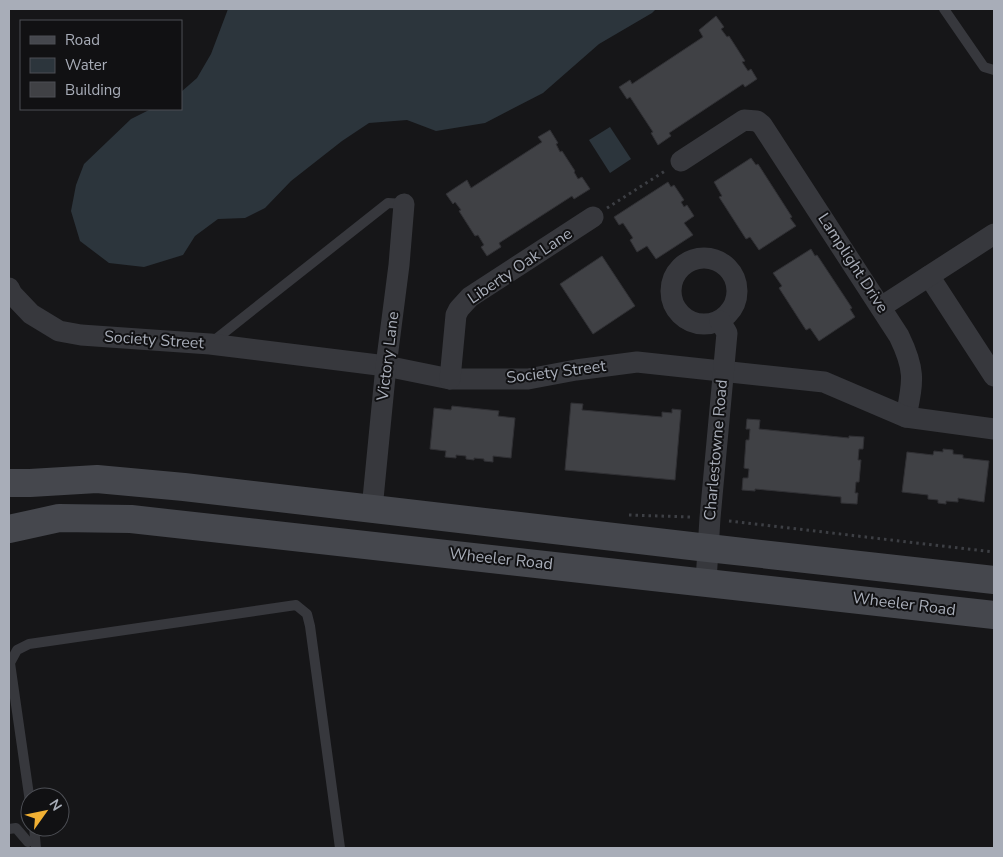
<svg xmlns="http://www.w3.org/2000/svg" width="1003" height="857" font-family="'Nunito Sans',sans-serif">
	<style>
		.water { fill: #2c353c }
		.building { fill: #404145; stroke: #303034 }
		.lines { fill: none; stroke-linecap: round; stroke-linejoin: round }
		.path { stroke: #3d3f44; stroke-width: 3; stroke-dasharray: 2.5 4; stroke-linecap: butt }
		.lane { stroke: #37383d; stroke-width: 10 }
		.street { stroke: #37383d; stroke-width: 21 }
		.secondary { stroke: #45474d; stroke-width: 28 }
		.labels { text-anchor: middle; dominant-baseline: central; stroke-width: 4; stroke-linejoin: round; paint-order: stroke }
		.street-label { font-size: 16px; fill: #a8adb8; stroke: #111113 }
	</style>
	<rect width="100%" height="100%" fill="#161618"/>
	<g class="water">
		<polygon points="228,9 656,9 652,13 599,44 543,93 485,123 436,131 407,120 369,123 342,141 291,181 265,208 245,218 218,219 195,236 183,255 144,267 109,263 80,241 71,211 76,185 84,164 131,119 151,109 181,109 181,92 197,78 211,54"/>
		<polygon points="610,127 631,159 610,173 589,140"/>
	</g>
	<g class="building">
		<polygon points="716,16 724,27 721,29 727,37 729,36 745,61 742,62 748,71 751,69 757,79 745,87 743,84 669,133 671,136 658,145 651,133 653,132 630,97 627,99 619,87 630,80 632,84 703,37 699,30"/>
		<polygon points="550,130 558,143 556,144 560,152 562,151 575,171 574,172 578,179 582,177 590,189 574,199 572,196 499,243 501,247 487,256 481,247 484,245 478,235 475,236 459,211 461,210 455,202 453,204 446,194 467,180 471,188 542,142 538,137"/>
		<polygon points="751,158 756,165 758,164 792,217 790,218 796,226 759,250 750,237 746,239 719,197 722,196 714,182"/>
		<polygon points="668,182 671,187 674,185 684,200 681,202 684,207 687,205 694,216 684,223 693,235 656,259 647,246 637,252 630,240 633,238 623,223 619,225 614,217"/>
		<polygon points="811,249 815,256 817,255 852,308 850,309 855,317 819,341 810,328 806,330 779,288 782,286 773,273"/>
		<polygon points="602,256 635,306 593,334 560,284"/>
		<polygon points="571,403 583,404 582,410 662,417 662,412 672,413 672,409 681,410 675,480 565,470"/>
		<polygon points="452,406 499,411 498,416 515,418 511,458 493,456 493,462 484,461 484,459 474,458 474,460 466,459 466,456 456,455 456,458 445,457 446,451 430,449 434,408 451,410"/>
		<polygon points="747,419 760,420 759,429 849,438 849,436 864,437 863,449 859,449 858,460 861,460 859,482 856,482 855,493 858,493 857,504 841,503 841,497 755,489 755,491 742,490 743,478 748,478 749,469 744,468 746,440 749,440 750,429 746,429"/>
		<polygon points="943,449 953,450 953,454 963,455 963,458 989,461 984,502 958,498 958,502 946,501 946,504 938,503 938,500 928,499 928,495 902,492 907,452 933,455 934,451 943,452"/>
	</g>
	<g class="lines">
		<g class="path">
			<polyline points="607,208 665,171"/>
			<polyline points="629,515 691,517"/>
			<polyline points="729,521 994,552"/>
		</g>
		<g class="lane">
			<polyline points="944,9 984,67 994,70"/>
			<polyline points="211,343 388,203 404,204"/>
			<polyline points="30,802 10,663 17,650 29,644 296,605 307,614 310,626 340,848"/>
			<polyline points="34,827 36,848"/>
			<polyline points="9,829 16,828 28,842"/>
		</g>
		<g class="street">
			<path d="M 681,161 L 744,120 L 757,121 L 762,125 L 899,336 C 916,371 913,381 906,417"/>
			<circle cx="704" cy="291" r="33"/>
			<polyline points="929,276 994,376"/>
			<polyline points="9,288 12,294 31,314 59,331 81,335 210,344 386,366 450,379 528,379 576,370 637,362 824,382 906,417 994,429"/>
			<polyline points="881,307 994,234"/>
			<polyline points="450,379 456,315 459,309 470,297 593,217"/>
			<polyline points="372,509 386,366 399,265 404,204"/>
			<polyline points="706,581 710,518 727,333 720,321"/>
		</g>
		<g class="secondary">
			<polyline points="9,483 30,483 97,479 184,487 708,548 994,580"/>
			<polyline points="9,529 59,518 131,519 994,615"/>
		</g>
	</g>
	<g class="labels">
		<g class="street-label">
			<text transform="translate(853 263) rotate(57)">Lamplight Drive</text>
			<text transform="translate(520 266) rotate(-34)">Liberty Oak Lane</text>
			<text transform="translate(154 340) rotate(4)">Society Street</text>
			<text transform="translate(388 356) rotate(-83)">Victory Lane</text>
			<text transform="translate(556 372) rotate(-7)">Society Street</text>
			<text transform="translate(716 450) rotate(-85)">Charlestowne Road</text>
			<text transform="translate(501 559) rotate(6)">Wheeler Road</text>
			<text transform="translate(904 604) rotate(7)">Wheeler Road</text>
		</g>
	</g>
	<rect width="1003" height="857" fill="none" stroke="#a8adb8" stroke-width="20"/>
	<rect x="20" y="20" width="162" height="90" fill="#111113" stroke="#4d4f55"/>
	<rect x="30" y="36" width="25" height="8" fill="#45474d" stroke="#4d4f55"/>
	<text x="65" y="45" font-size="15" fill="#a8adb8">Road</text>
	<rect x="30" y="58" width="25" height="15" fill="#2c353c" stroke="#4d4f55"/>
	<text x="65" y="70" font-size="15" fill="#a8adb8">Water</text>
	<rect x="30" y="82" width="25" height="15" fill="#404145" stroke="#4d4f55"/>
	<text x="65" y="95" font-size="15" fill="#a8adb8">Building</text>
	<g transform="translate(45 812) rotate(57)"><circle r="24" fill="#111113" stroke="#4d4f55"/>
	<path d="M0-4L9 19L0 12L-9 19Z" fill="#f2b134"/>
	<text y="-8" font-size="14" font-weight="bold" text-anchor="middle" fill="#a8adb8">N</text>
	</g>
</svg>
